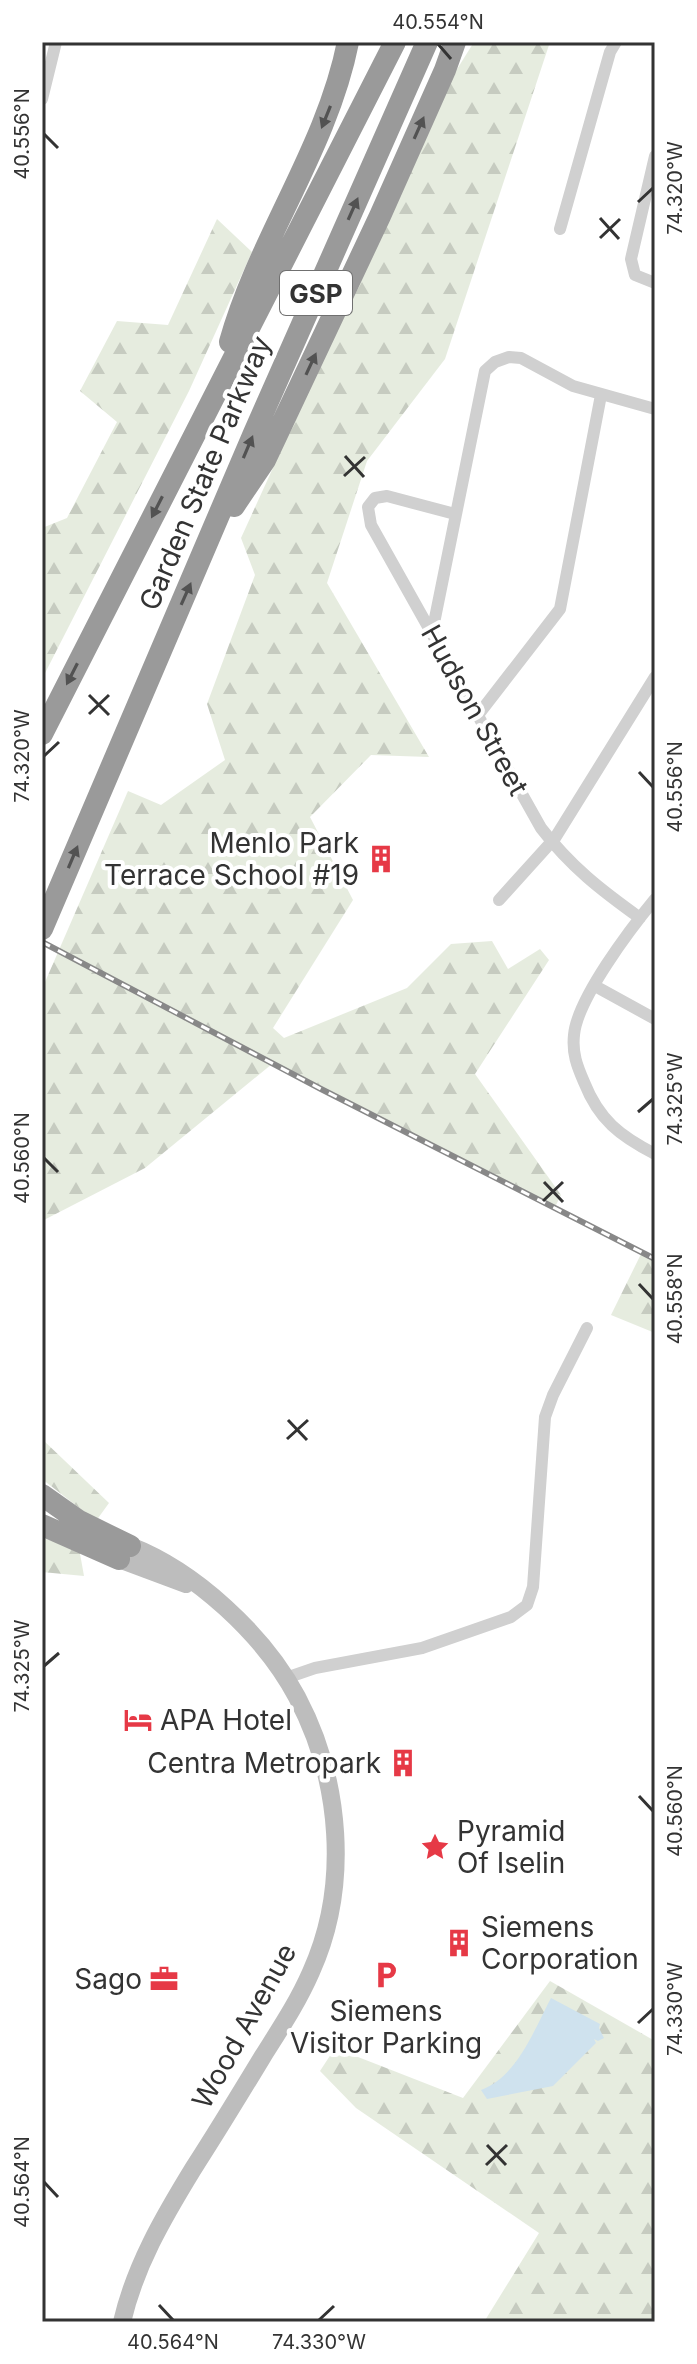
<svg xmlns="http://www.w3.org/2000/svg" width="697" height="2364" font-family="Inter,sans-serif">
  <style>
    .forest { fill: url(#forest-firs) }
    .water { fill: #cfe2ee }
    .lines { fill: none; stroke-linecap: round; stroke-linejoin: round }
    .street { stroke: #d0d0d0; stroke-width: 12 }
    .secondary { stroke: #bdbdbd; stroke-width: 18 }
    .highway { stroke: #9a9a9a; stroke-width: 22 }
    .rail-casing { stroke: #888; stroke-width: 6 }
    .rail { stroke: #fff; stroke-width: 3; stroke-dasharray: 9; stroke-linecap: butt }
    .oneway { fill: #525252 }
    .ticks { fill: none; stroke: #333; stroke-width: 3 }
    .labels { text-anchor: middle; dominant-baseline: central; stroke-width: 8; stroke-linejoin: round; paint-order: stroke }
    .shield { fill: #fff; stroke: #707070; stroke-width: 2 }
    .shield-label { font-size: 26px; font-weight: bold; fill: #333 }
    .street-label { font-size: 28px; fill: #333; stroke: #fff }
    .poi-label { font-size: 28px; fill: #333; stroke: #fff; text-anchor: end }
    .neatline { fill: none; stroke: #333; stroke-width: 3 }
    .ticks-label { font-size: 20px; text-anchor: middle; fill: #333 }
  </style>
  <defs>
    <pattern id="forest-firs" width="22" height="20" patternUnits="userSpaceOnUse" patternTransform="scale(2)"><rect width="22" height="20" fill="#e6ecdf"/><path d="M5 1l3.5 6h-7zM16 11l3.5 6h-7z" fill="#c6cbc0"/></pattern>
  </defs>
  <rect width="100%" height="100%" fill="#fff"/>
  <!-- forest -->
  <path class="forest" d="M474 42H550L445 359 367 461 327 583 429 757 371 755 310 817 353 900 273 1028 284 1038 407 988 451 944 492 941 508 969 540 949 549 960 475 1074 561 1195 554 1209 272 1064 145 1168 42 1221V989L128 791 161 805 225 760 207 704 255 575 241 538 449 82Z
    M217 219 252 252 189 391 42 679V528L67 518 117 422 80 391 117 321 168 325Z
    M641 1254 655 1262V1333L611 1315Z
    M42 1439 109 1503 96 1521 42 1479Z
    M42 1538 79 1548 84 1576 42 1572Z
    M550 1981 655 2041V2322H484L539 2233 356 2108 320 2071 335 2048 463 2098Z"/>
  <!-- water -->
  <path class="water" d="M551 1998 600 2024 599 2028 604 2038 598 2041 594 2039 596 2043 553 2086 487 2099 481 2090C517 2077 534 2030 551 1998Z"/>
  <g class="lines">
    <!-- street -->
    <path class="street" d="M42 99 56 42
      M655 156 631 259 635 275 655 283
      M560 229 610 52 616 42
      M455 514 387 496 375 498 368 507 371 525 541 828C571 867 601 890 640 918
      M432 633 485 371 495 362 509 357 521 358 573 386 655 409
      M478 715 560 609 601 395
      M655 899C631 928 577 999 574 1035 572 1053 577 1066 584 1082 599 1120 620 1136 655 1154
      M499 900 555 838 655 677
      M595 986 655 1019
      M286 1678 315 1668 422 1648 511 1617 527 1605 533 1587 545 1417 553 1395 587 1328"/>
    <!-- secondary -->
    <path class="secondary" d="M119 1559 186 1584
      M122 2322C135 2266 163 2218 193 2169 217 2132 240 2094 263 2056 280 2029 298 2002 311 1972 350 1886 341 1780 297 1697 264 1635 195 1571 130 1546"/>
    <!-- highway -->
    <path class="highway" d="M230 342C259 238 327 148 348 42
      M234 506 265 460 380 216 445 70 455 42
      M42 734 395 42
      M42 929 254 433 427 42
      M42 1495 79 1521 130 1546
      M42 1525 119 1559"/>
    <defs>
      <path id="rail" d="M42 942 321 1089 655 1259"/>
    </defs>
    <!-- rail casing -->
    <use href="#rail" class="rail-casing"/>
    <!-- rail -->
    <use href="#rail" class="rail"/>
  </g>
  <!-- one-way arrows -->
  <defs><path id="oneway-solid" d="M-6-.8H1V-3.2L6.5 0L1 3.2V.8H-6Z" transform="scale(2)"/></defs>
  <g class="oneway">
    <use href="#oneway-solid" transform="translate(326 117) rotate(112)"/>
    <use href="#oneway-solid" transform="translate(419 128) rotate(-66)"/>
    <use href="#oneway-solid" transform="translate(353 209) rotate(-66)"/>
    <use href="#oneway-solid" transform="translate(311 364) rotate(-65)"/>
    <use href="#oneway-solid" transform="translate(248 447) rotate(-67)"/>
    <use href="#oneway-solid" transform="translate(157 507) rotate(117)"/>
    <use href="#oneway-solid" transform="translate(186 594) rotate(-66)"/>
    <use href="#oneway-solid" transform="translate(72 674) rotate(117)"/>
    <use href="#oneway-solid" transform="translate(73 857) rotate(-67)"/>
  </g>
  <!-- ticks -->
  <path class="ticks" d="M438 44 451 59M44 134 58 148M638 202 653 188M600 218 619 239M600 238 620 219M345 456 364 477M344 476 365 457M89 695 109 715M89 714 109 695M44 756 59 742M639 772 653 787M638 1112 653 1099M44 1158 58 1172M544 1182 563 1202M543 1201 563 1182M639 1284 653 1299M288 1420 307 1440M287 1439 308 1420M44 1666 59 1653M639 1796 653 1811M638 2023 653 2009M487 2145 506 2165M486 2165 507 2145M44 2182 58 2197M159 2305 173 2320M319 2320 334 2306"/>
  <!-- icons -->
  <defs>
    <symbol id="building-bare" viewBox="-9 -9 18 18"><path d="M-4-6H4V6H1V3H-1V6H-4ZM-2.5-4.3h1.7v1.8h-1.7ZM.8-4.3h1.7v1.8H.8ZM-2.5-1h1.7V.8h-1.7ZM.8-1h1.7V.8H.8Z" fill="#e63946" stroke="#fff" stroke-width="2.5" paint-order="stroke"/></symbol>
    <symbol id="hotel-bare" viewBox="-9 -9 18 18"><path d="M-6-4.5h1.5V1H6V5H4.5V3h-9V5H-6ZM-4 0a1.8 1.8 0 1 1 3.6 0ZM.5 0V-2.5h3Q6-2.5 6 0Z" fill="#e63946" stroke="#fff" stroke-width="2.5" paint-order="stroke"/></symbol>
    <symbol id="sight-bare" viewBox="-9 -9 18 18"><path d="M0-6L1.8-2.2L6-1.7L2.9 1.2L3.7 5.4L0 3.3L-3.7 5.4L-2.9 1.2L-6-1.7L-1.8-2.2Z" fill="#e63946" stroke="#fff" stroke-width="2.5" paint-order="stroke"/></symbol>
    <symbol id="parking-bare" viewBox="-9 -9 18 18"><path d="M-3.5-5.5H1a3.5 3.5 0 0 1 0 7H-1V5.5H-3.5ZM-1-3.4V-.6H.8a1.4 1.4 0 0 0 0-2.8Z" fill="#e63946" stroke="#fff" stroke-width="2.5" paint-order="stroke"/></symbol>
    <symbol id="office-bare" viewBox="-9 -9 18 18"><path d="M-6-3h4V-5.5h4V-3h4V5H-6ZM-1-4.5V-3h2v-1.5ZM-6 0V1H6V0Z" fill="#e63946" stroke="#fff" stroke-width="2.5" paint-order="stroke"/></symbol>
  </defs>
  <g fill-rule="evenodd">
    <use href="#building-bare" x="361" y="839" width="40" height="40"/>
    <use href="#hotel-bare" x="118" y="1700" width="40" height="40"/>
    <use href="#building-bare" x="383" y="1743" width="40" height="40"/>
    <use href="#sight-bare" x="415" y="1827" width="40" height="40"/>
    <use href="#building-bare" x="439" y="1923" width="40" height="40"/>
    <use href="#parking-bare" x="366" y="1955" width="40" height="40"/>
    <use href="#office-bare" x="144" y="1959" width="40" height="40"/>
  </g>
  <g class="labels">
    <!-- shield labels -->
    <rect class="shield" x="280" y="271" width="72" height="44" rx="6"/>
    <g class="shield-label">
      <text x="316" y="293">GSP</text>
    </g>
    <!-- street labels -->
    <g class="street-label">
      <text transform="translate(205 473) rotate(-67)">Garden State Parkway</text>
      <text transform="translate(475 710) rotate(61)">Hudson Street</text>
      <text transform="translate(244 2026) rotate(-61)">Wood Avenue</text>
    </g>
    <!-- poi labels -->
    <g class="poi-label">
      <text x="359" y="843">Menlo Park<tspan x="359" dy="32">Terrace School #19</tspan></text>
      <text x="160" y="1720" text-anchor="start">APA Hotel</text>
      <text x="381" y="1763">Centra Metropark</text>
      <text x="457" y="1831" text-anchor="start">Pyramid<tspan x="457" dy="32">Of Iselin</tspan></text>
      <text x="481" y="1927" text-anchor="start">Siemens<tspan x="481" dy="32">Corporation</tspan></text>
      <text x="142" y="1979">Sago</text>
      <text x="386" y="2011" text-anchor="middle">Siemens<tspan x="386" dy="32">Visitor Parking</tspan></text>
    </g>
  </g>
  <!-- border -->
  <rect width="697" height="2364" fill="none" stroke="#ffffff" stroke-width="88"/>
  <rect x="44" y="44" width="609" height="2276" class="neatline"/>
  <g class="ticks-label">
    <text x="438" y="29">40.554°N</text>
    <text transform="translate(22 134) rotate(-90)" y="7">40.556°N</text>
    <text transform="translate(675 188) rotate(-90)" y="7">74.320°W</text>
    <text transform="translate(22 756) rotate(-90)" y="7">74.320°W</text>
    <text transform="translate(675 787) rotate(-90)" y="7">40.556°N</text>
    <text transform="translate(675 1099) rotate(-90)" y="7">74.325°W</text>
    <text transform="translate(22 1158) rotate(-90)" y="7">40.560°N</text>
    <text transform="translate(675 1299) rotate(-90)" y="7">40.558°N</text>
    <text transform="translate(22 1666) rotate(-90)" y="7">74.325°W</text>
    <text transform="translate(675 1811) rotate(-90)" y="7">40.560°N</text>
    <text transform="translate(675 2009) rotate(-90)" y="7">74.330°W</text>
    <text transform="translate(22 2182) rotate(-90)" y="7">40.564°N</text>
    <text x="173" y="2349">40.564°N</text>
    <text x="319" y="2349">74.330°W</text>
  </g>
</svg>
